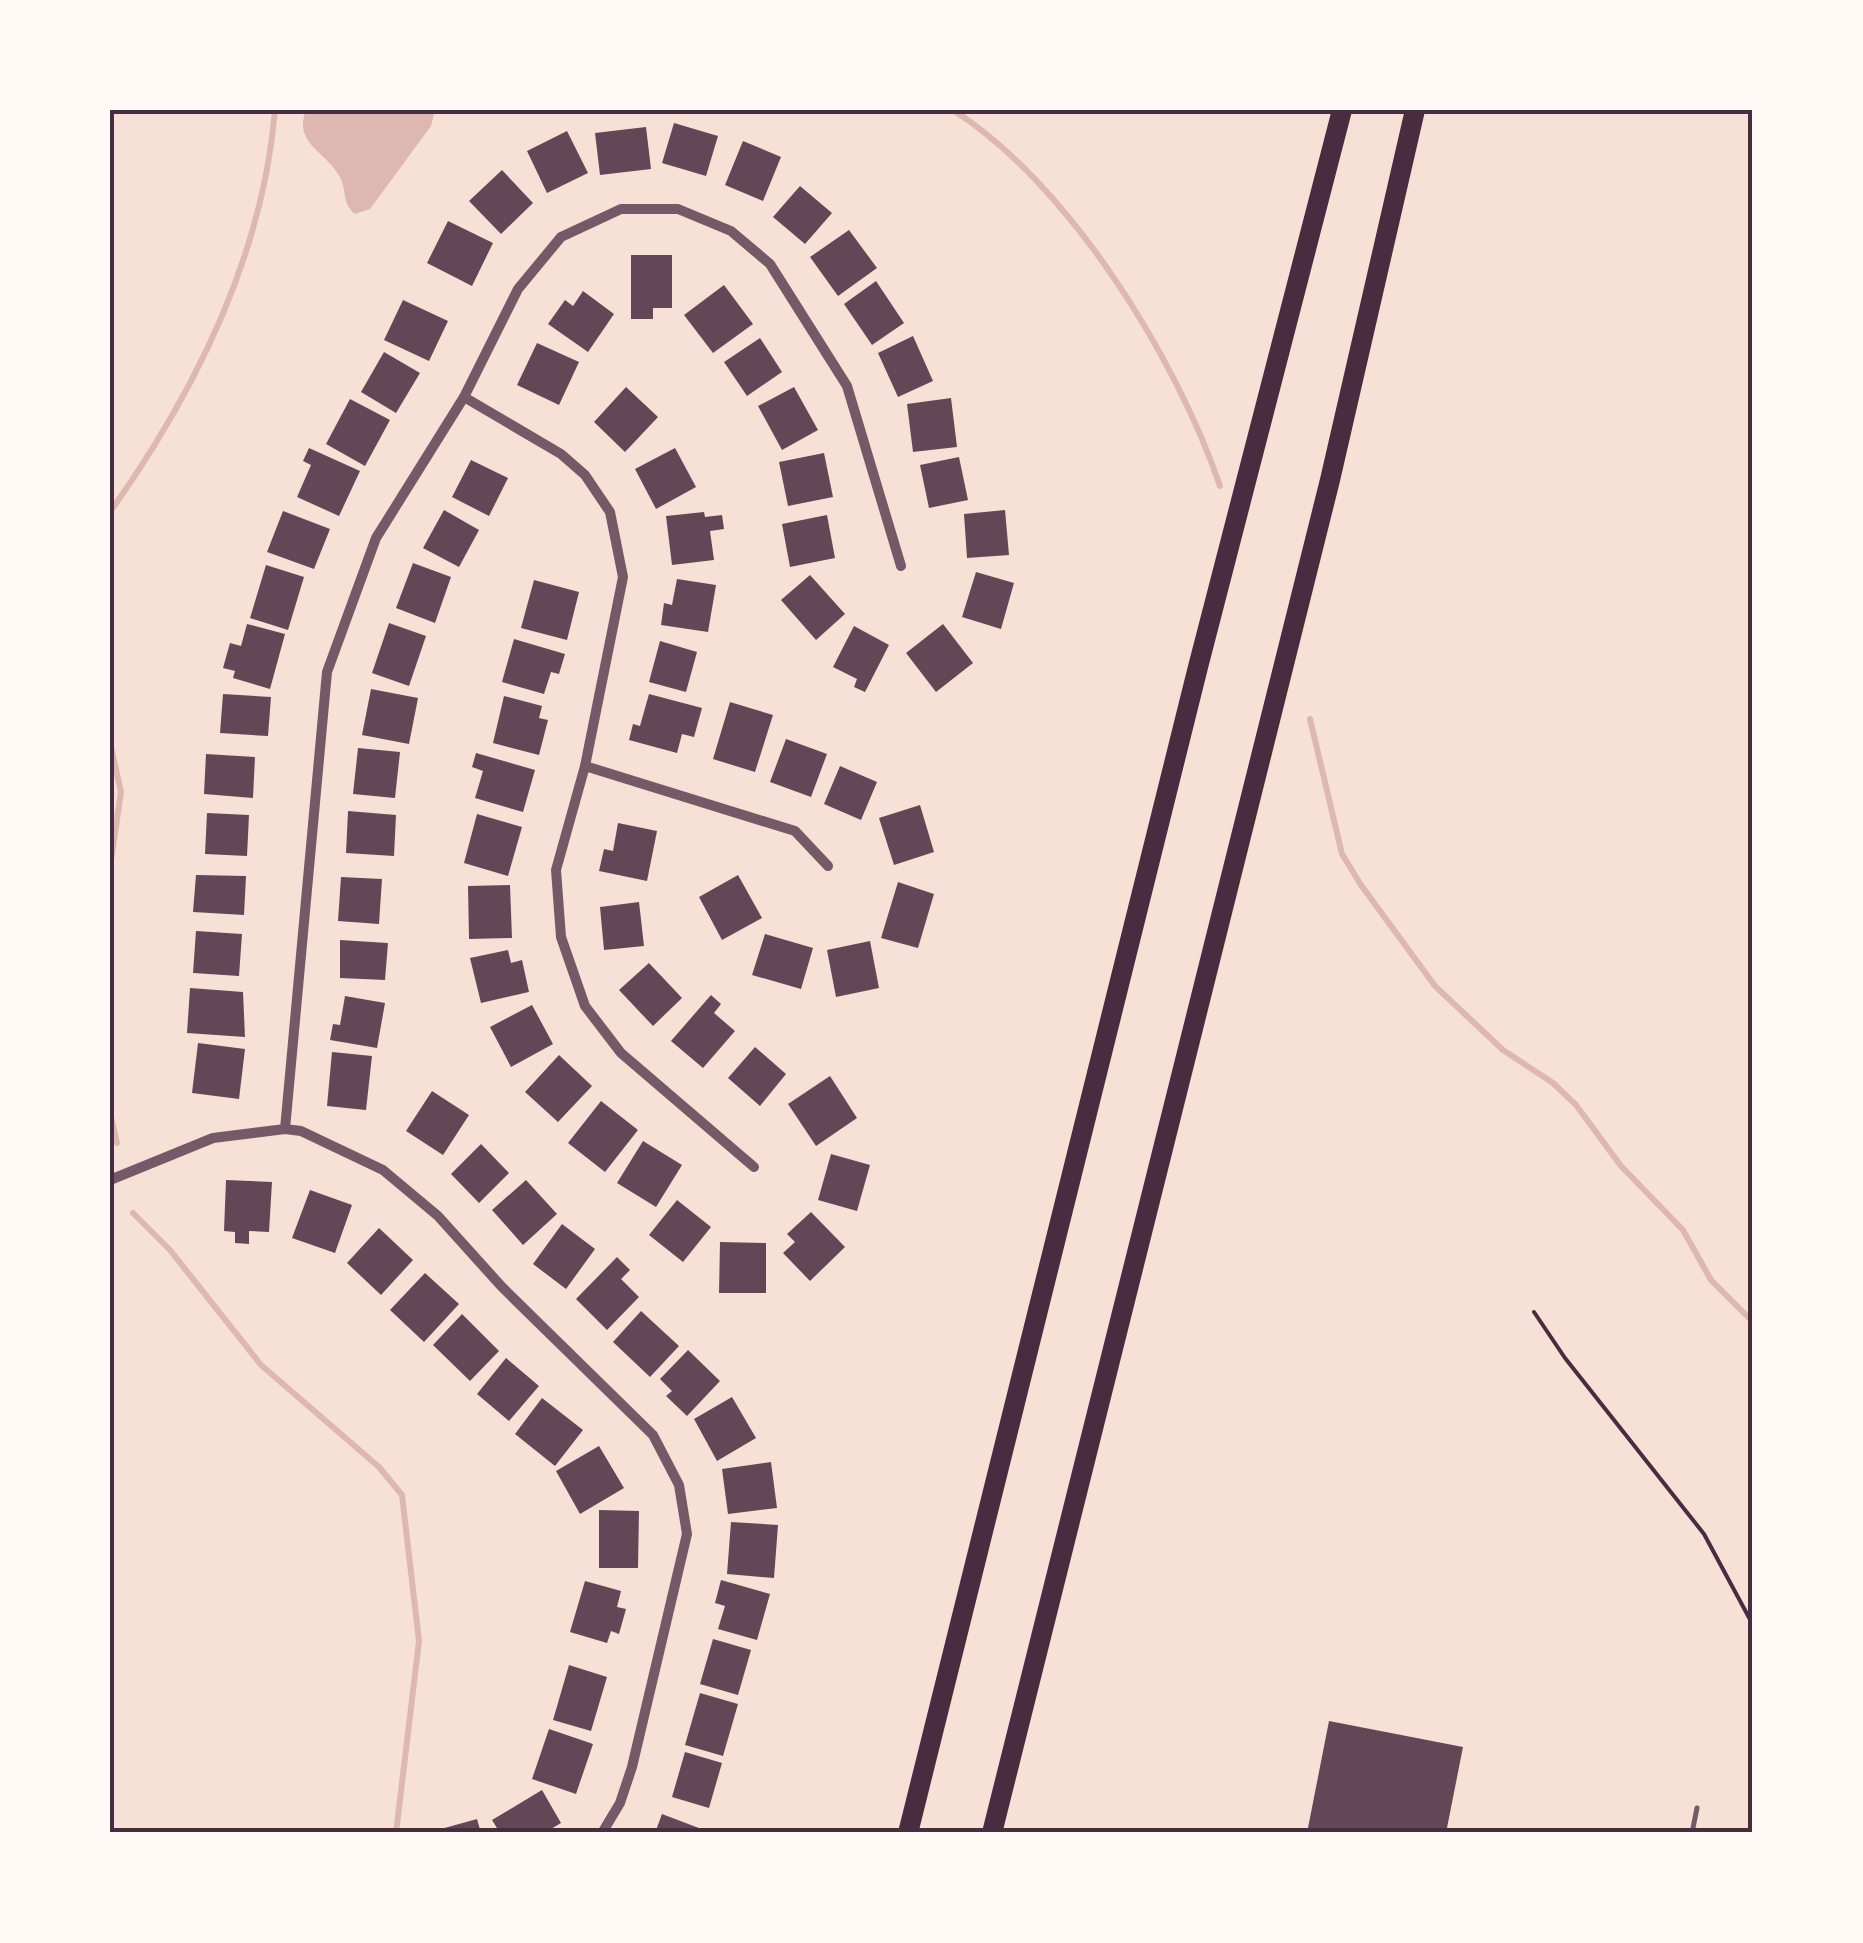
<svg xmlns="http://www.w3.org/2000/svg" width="1863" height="1943" font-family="'DejaVu Sans',sans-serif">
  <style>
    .water { fill: #dcb8b0 }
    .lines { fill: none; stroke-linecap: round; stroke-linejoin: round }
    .stream { stroke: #dcb8b0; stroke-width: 6 }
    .building { fill: #644757 }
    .path { stroke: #4a2c40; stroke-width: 4 }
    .service { stroke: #755966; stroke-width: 5 }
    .minor { stroke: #755966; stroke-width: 10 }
    .motorway { stroke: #4a2c40; stroke-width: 20 }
    .neatline { fill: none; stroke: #4a2c40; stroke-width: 4 }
  </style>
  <rect width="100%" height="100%" fill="#f7e1d7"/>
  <!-- water -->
  <path class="water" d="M306 110H435L431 126 370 209 355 214C342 204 347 191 340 177 326 151 293 144 306 110Z"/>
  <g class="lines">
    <!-- stream -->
    <path class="stream" d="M953 110C1069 184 1176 357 1220 486
      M110 512C194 394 263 255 275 110
      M1310 719 1342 854 1361 885 1435 986 1503 1050 1553 1083 1576 1105 1621 1166 1683 1230 1711 1280 1753 1322
      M110 742 121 792 110 867
      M110 1113 117 1143
      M133 1213 170 1250 261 1365 379 1467 402 1495 419 1641 396 1833"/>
  </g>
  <!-- building -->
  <path class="building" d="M674 123 718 136 706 176 662 163Z
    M646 127 651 169 600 175 595 133Z
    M567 131 588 173 547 193 527 151Z
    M743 141 781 157 763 201 725 185Z
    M502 170 533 203 501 234 469 201Z
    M800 186 832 213 805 244 773 217Z
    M448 221 493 243 472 286 427 263Z
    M849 230 877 268 838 296 810 257Z
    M631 255H672V308H653V319H631Z
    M876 281 904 323 872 345 844 304Z
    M724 285 753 324 713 353 684 315Z
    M583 291 614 314 588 352 548 324 565 300 573 306Z
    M403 300 448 321 429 361 384 340Z
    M913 336 933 381 898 397 878 353Z
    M760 338 782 372 747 396 724 362Z
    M537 343 579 362 559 405 517 385Z
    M384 352 420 373 396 413 361 392Z
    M626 387 658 417 625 452 594 422Z
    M794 387 818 430 782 450 758 406Z
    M951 398 957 447 913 452 907 404Z
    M350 399 390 420 365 466 326 444Z
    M309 448 360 471 339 516 297 497 311 465 303 461Z
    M675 448 696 487 656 509 635 469Z
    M824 453 833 497 788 506 779 462Z
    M959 457 968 500 929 508 920 465Z
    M471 460 508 478 489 516 452 497Z
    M444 510 479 530 459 567 423 548Z
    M1005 510 1009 555 967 558 964 514Z
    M283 511 330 529 314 569 267 552Z
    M704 512 705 517 722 515 724 529 710 531 714 560 672 565 666 516Z
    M827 515 835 558 790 567 782 524Z
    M413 563 451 577 435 623 396 608Z
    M266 565 304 577 288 630 250 618Z
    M976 572 1014 583 1001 629 962 617Z
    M810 575 845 614 816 640 781 600Z
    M677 579 716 585 708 632 661 625 664 603 672 605Z
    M534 580 579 592 567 640 521 628Z
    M389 623 426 636 409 686 372 673Z
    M247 624 285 634 270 689 233 678 235 671 223 668 230 643 241 646Z
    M943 624 973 663 936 692 906 653Z
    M854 626 889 645 865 692 854 687 857 679 833 667Z
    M514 639 565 654 559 674 551 672 544 694 502 682Z
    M660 641 697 652 686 692 649 682Z
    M371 689 418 698 409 744 362 735Z
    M223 694 271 697 268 736 220 733Z
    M649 694 702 708 694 737 682 734 677 753 629 740 633 724 640 726Z
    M504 696 542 706 539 718 548 720 539 755 493 743Z
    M730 702 773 715 755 772 713 759Z
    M786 739 827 754 811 797 770 782Z
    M358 748 400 752 395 798 353 794Z
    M476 753 535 770 523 812 475 798 483 771 472 767Z
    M206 754 255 757 253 798 204 794Z
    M840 766 877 782 861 820 824 804Z
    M920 805 934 852 894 865 879 818Z
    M348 811 396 815 394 856 346 853Z
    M207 813 249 815 247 856 205 854Z
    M477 814 522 827 508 876 464 863Z
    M618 823 657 831 647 881 599 871 604 849 613 851Z
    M196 875 246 876 244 915 193 912Z
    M738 875 762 918 722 940 699 897Z
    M341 877 382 879 379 924 338 921Z
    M898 882 934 894 918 948 881 938Z
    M510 885 512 938 469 939 468 886Z
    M639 902 644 946 604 950 600 907Z
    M196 931 242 934 239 976 193 973Z
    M765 934 813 948 801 989 752 975Z
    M340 940 388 943 385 980 340 978Z
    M870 941 879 988 836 997 827 950Z
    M508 950 511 963 522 960 529 992 481 1003 470 958Z
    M649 963 682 998 653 1026 619 990Z
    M190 988 243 992 245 1037 187 1033Z
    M711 995 721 1004 714 1013 735 1031 703 1068 671 1041Z
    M345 996 385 1003 377 1048 330 1040 333 1024 340 1025Z
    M532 1005 553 1044 511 1067 490 1027Z
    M198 1043 245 1049 239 1099 192 1093Z
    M755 1047 786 1074 760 1106 728 1078Z
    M332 1052 372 1056 366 1110 327 1106Z
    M559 1055 592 1086 558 1122 525 1092Z
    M830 1076 857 1118 816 1146 788 1104Z
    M432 1091 469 1115 443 1155 406 1131Z
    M601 1101 638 1130 605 1172 568 1143Z
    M643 1141 682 1165 656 1207 617 1183Z
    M481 1144 509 1173 479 1203 451 1174Z
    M831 1154 870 1165 857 1211 818 1200Z
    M226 1180 272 1182 269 1232 249 1231V1244L235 1243V1232L224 1231Z
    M526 1180 557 1214 523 1245 492 1210Z
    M310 1190 352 1205 335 1253 292 1238Z
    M677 1200 711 1227 683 1262 649 1235Z
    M811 1212 845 1247 810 1281 783 1253 795 1242 787 1234Z
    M562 1224 595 1249 566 1289 533 1264Z
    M379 1228 413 1260 381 1295 347 1263Z
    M720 1242 766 1243V1293H719Z
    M617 1257 630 1270 621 1279 639 1297 607 1330 576 1299Z
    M425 1273 459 1304 424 1342 390 1310Z
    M641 1311 679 1346 650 1377 613 1342Z
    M462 1314 499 1351 470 1381 433 1345Z
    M688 1350 720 1381 687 1416 666 1396 672 1391 660 1379Z
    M506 1358 539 1386 509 1421 477 1394Z
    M732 1397 756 1438 717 1461 694 1419Z
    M542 1398 583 1430 555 1466 515 1434Z
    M599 1446 624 1488 580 1514 556 1471Z
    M771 1462 777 1508 728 1514 722 1469Z
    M599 1510 639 1511 638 1568H599Z
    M731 1522 778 1525 774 1578 727 1574Z
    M721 1580 770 1594 757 1640 718 1629 725 1606 715 1603Z
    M585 1581 621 1591 617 1607 626 1609 619 1634 611 1631 607 1643 570 1632Z
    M713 1639 751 1650 738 1695 700 1684Z
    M569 1665 607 1677 591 1731 553 1720Z
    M700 1693 738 1704 723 1756 685 1745Z
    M1329 1721 1463 1747 1446 1833H1307Z
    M549 1729 593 1744 576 1794 532 1779Z
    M685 1752 722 1763 709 1808 672 1797Z
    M542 1790 561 1823 544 1833H500L492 1820Z
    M662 1814 712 1833H655Z
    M477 1819 481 1833H430V1832Z"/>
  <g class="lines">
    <!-- path -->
    <path class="path" d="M1534 1312 1565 1358 1704 1534 1753 1625"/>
    <!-- service -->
    <path class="service" d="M1692 1833 1697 1808"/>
    <!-- minor -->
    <path class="minor" d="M464 397 561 454 585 475 610 512 623 577 585 766 795 831 828 866
      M585 766 556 870 561 937 585 1006 621 1053 754 1167
      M285 1129 301 1131 383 1170 438 1216 502 1287 653 1435 679 1485 687 1534 632 1767 620 1803 602 1833
      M110 1180 213 1138 285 1129 327 672 376 538 464 397 518 289 561 237 621 209H678L731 231 770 264 847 386 901 566"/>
    <!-- motorway -->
    <path class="motorway" d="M908 1833 1198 667 1342 110
      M992 1833 1330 480 1415 110"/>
  </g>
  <!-- border -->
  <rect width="1863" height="1943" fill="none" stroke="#fffaf5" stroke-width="225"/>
  <rect x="112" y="112" width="1638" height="1718" class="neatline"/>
</svg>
